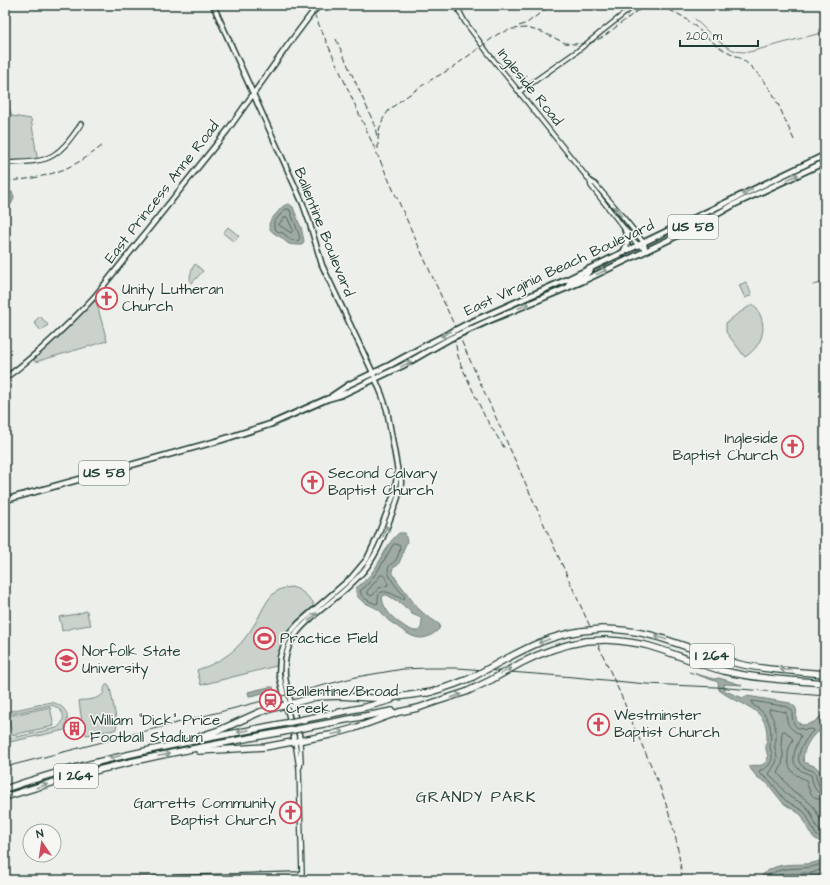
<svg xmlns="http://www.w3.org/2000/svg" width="830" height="885" font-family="'Architects Daughter',sans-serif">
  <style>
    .green { fill: #cbd2cc; stroke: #758880 }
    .water { fill: #9faaa4; stroke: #6c7e77; fill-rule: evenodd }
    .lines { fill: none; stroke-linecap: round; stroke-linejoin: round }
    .shore { stroke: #526961; stroke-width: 1 }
    .stream { stroke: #6c7e77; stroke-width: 1 }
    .tertiary-casing { stroke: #1f3d34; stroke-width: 6 }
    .secondary-casing { stroke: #1f3d34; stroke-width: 7 }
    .primary-casing { stroke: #1f3d34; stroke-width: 8 }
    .motorway-casing { stroke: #1f3d34; stroke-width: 8 }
    .tertiary { stroke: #f6f6f2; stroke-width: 3.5 }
    .secondary { stroke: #f6f6f2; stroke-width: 4 }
    .primary { stroke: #f6f6f2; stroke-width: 4.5 }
    .motorway { stroke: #f6f6f2; stroke-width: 5.5 }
    .tram { stroke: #1f3d34; stroke-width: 1 }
    .rail { stroke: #1f3d34; stroke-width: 1; stroke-dasharray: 6 3; stroke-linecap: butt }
    .primary-bridge-casing { stroke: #1f3d34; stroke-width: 8; stroke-linecap: butt }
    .motorway-bridge-casing { stroke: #1f3d34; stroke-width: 8; stroke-linecap: butt }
    .primary-bridge { stroke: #f6f6f2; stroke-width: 4.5 }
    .motorway-bridge { stroke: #f6f6f2; stroke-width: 5.5 }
    .oneway { stroke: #8a9a93 }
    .labels { text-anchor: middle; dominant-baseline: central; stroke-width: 3; stroke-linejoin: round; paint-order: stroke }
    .shield { fill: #f6f6f2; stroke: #60746d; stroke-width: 1 }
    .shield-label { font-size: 14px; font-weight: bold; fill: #1f3d34 }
    .street-label { font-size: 15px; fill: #1f3d34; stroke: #f6f6f2 }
    .poi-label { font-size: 15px; fill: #1f3d34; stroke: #f6f6f2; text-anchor: start }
    .neighbourhood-label { font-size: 16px; letter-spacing: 1px; fill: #1f3d34; stroke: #f6f6f2 }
  </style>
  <rect width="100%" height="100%" fill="#edefea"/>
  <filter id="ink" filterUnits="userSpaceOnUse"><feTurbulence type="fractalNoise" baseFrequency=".025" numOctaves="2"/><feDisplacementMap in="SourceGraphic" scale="8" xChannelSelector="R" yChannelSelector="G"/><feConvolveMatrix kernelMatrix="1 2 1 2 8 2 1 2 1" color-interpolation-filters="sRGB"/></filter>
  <g filter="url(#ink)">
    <!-- green -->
    <path class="green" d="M5 71 10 81 5 98 12 116 31 119 38 163 5 165Z
      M228 227 239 236 234 242 223 233Z
      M195 264 203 271 192 283 190 282C190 276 191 269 195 264Z
      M746 282 752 295 745 298 739 285Z
      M94 301H96L107 341 35 362 34 359 66 330Z
      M753 304C769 322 765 344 745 357L726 332V323L736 315Z
      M40 316 48 325 41 331 34 322Z
      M291 587C301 589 306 595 313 602V607C299 616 286 631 280 647 278 653 277 660 276 666L201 685 197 670C216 664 233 654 245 638 248 634 251 630 254 625 261 615 267 595 279 590 282 588 287 588 291 587Z
      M86 611H87L88 617 91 625C82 626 71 628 62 631L61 624 59 617 77 614Z
      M106 685H108L110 688 117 723 116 729 114 730 87 735 85 734 83 730 79 701 80 700C84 701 100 699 103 694 105 690 103 689 106 685Z
      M51 702C60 704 69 710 67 721 66 725 64 726 65 730L5 743V734L7 737 12 738 57 728C68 719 64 709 51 705L9 714 5 717 6 712Z
      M50 707 54 726 12 735 8 716Z"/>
    <!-- water -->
    <path class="water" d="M8 192H12C17 198 11 206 5 209V193Z
      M289 204 293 207 299 223 301 227 304 241 302 245C298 245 292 245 289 244 285 242 283 238 279 236 265 229 267 223 277 213 281 208 283 205 289 204Z
      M399 533H405L407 542 404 548 402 556 398 565 393 568 392 571C396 581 402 586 408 595 413 601 416 607 422 612 427 617 434 620 440 625L439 629C423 644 413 638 398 627 394 624 388 621 385 617 383 615 382 612 379 610 371 604 354 602 356 588 366 581 373 572 379 562 385 552 389 541 399 533ZM384 595H387L402 604 412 614 421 618 422 621 421 628C419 630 419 631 416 631 412 631 410 629 407 628 396 621 384 612 382 598Z
      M689 672 714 679 719 678 742 685 724 684 725 691 743 698 747 696 790 703C791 704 794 706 795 707 800 714 791 719 802 725 812 725 817 720 825 713V727C822 730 818 732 814 735 808 741 801 754 804 762 808 764 817 766 819 770 822 776 820 782 825 786V843C811 841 807 827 802 816L800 814 783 803 767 783 757 777 749 767C754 763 760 768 765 763 771 757 765 752 766 746 766 743 767 740 767 737 768 706 737 705 719 690L718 682Z
      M269 687H273L274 690 255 695 249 696 248 692Z
      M825 858V880H758C778 854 803 872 825 858Z"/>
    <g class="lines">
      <!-- shore -->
      <path class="shore" d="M286 209H288L290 210C293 219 297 228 300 238L298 241 291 240 283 233 277 231 274 228V222Z
        M287 217 293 230 291 233 279 225V224L284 218Z
        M394 544H396L400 546C400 551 398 557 395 561 394 563 391 564 390 565 383 574 399 589 404 596L405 598 402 599C394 595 376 583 378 603L376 604C369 601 361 598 360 591L366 586 377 572Z
        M381 575H383C385 576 388 582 388 585L379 588 372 596 368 594 367 592Z
        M825 789C816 788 817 778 815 772 811 770 804 768 801 765 793 756 807 737 813 731L812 729C809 729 805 730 802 729 792 728 792 718 792 710L788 707 752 701V704C757 708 763 711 766 717 772 726 771 735 770 745 770 749 771 751 772 754 773 763 767 769 760 770L759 773 770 781 785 800 803 811 806 814 816 835 821 838 825 839
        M825 794C813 793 814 785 811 775 807 773 802 772 799 769 788 761 797 745 801 736 790 727 787 728 786 712L769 709V711C774 719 777 729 776 739 776 742 774 745 775 748 776 754 778 757 776 763 774 767 771 770 769 774 777 780 782 791 790 797 797 801 806 804 810 812 815 820 815 831 825 834
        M825 800C811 800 809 791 806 780 802 778 797 776 794 773 787 767 787 756 789 748 791 744 792 742 793 739L785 731H783L782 732 781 746 783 752V758L782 765 778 773 793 791 804 798 813 806 825 828
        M763 880C781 861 805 874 825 862
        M770 880 783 874 812 873 825 868
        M784 880 813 878 825 875"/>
      <!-- stream -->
      <path class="stream" d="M695 19C706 30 722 47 736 51 740 52 745 52 749 52L825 32
        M813 285 825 282"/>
      <defs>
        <path id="tertiary" d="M456 5 465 22 488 53 590 181 595 184 615 207 644 243 646 251
          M519 92 576 52 635 5
          M5 163C18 162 33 163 45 159 61 154 72 137 81 124
          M590 181 591 186 634 241 645 250
          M300 767 301 762 300 741
          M101 880 302 874 299 768 295 742"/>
        <path id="secondary" d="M213 5 303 204 309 221 322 265 373 373 382 395 387 410 398 472C405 480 398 497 395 506 385 531 378 557 359 576 347 589 332 601 318 612 306 623 293 633 288 649 277 680 297 710 300 741
          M5 378C17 370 28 360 39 351 59 333 78 315 96 295L227 131 288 45 312 13 320 5
          M295 742 279 674 280 657 284 645 289 634 298 624 351 578 367 559 376 540 393 497 398 472"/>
        <path id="primary" d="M623 253C628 243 629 240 625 230
          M567 288 570 282 585 276 591 269
          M485 316 568 279 825 155
          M488 321 583 281 685 232 735 204 825 162
          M332 396 350 384 390 365 432 342
          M5 500 221 440 271 424 327 399 341 395 402 366 435 347"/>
        <path id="motorway" d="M602 629C618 629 634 631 650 635 677 642 704 654 731 662 761 670 794 671 825 674
          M606 640C621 641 635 642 649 646 674 653 699 665 724 671 757 679 791 680 825 683
          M502 661C530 646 550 636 581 631
          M521 663C542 652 563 645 586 641
          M428 693 453 685 471 678
          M432 703 466 692 491 680
          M305 719 366 707 391 700
          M308 727 392 711
          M201 736 222 729 260 712 316 697 340 696 371 698H390L432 692
          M199 751 265 747 330 735 355 728 399 712 418 708 435 702
          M5 789C95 758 188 742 281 724
          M5 797C46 784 88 772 131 762 181 750 232 741 283 732"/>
      </defs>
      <!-- tertiary casing -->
      <use href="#tertiary" class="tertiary-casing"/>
      <!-- secondary casing -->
      <use href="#secondary" class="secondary-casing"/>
      <!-- primary casing -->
      <use href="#primary" class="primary-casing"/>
      <!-- motorway casing -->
      <use href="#motorway" class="motorway-casing"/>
      <!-- tertiary -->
      <use href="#tertiary" class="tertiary"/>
      <!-- secondary -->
      <use href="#secondary" class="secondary"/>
      <!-- primary -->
      <use href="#primary" class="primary"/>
      <!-- motorway -->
      <use href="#motorway" class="motorway"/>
      <!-- tram -->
      <path class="tram" d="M5 767 356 677 403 669 428 668H458L574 677 646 684 716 687 825 696"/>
      <!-- rail -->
      <path class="rail" d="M310 5 624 702C638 740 658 775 669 814 676 835 680 858 682 880
        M519 26 527 23 551 5
        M336 39 369 112 375 127 377 137
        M378 149V140L379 130 383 119 389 110 400 101 429 81 452 68 498 34 512 29 526 28 542 32 565 43 574 44 588 43 593 42 603 37 637 11C679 0 691 26 719 47 727 52 736 55 743 60 754 68 764 81 772 92 775 97 777 103 780 108 785 120 790 131 795 142
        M5 181C44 179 74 170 104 144
        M450 328 455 341 458 356 461 365 485 417 505 449"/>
      <defs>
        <path id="primary-bridge" d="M432 342 469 323 485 316
          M435 347 451 338 488 321"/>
        <path id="motorway-bridge" d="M581 631 602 629
          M586 641 606 640
          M471 678 502 661
          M491 680 521 663
          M281 724 305 719
          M283 732 308 727"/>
      </defs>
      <!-- primary-bridge casing -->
      <use href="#primary-bridge" class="primary-bridge-casing"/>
      <!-- motorway-bridge casing -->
      <use href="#motorway-bridge" class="motorway-bridge-casing"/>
      <!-- primary-bridge -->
      <use href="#primary-bridge" class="primary-bridge"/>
      <!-- motorway-bridge -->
      <use href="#motorway-bridge" class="motorway-bridge"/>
    </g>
    <!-- one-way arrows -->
    <defs><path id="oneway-shaft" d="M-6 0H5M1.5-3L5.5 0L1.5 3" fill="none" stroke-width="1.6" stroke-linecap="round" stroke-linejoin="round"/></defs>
    <g class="oneway">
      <use href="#oneway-shaft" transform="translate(793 177) rotate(-26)"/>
      <use href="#oneway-shaft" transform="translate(747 192) rotate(153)"/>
      <use href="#oneway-shaft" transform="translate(618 211) rotate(-128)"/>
      <use href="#oneway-shaft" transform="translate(602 272) rotate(-25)"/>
      <use href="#oneway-shaft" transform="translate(524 306) rotate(-23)"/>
      <use href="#oneway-shaft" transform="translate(446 334) rotate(153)"/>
      <use href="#oneway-shaft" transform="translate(406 364) rotate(-29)"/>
      <use href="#oneway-shaft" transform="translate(385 531) rotate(-69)"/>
      <use href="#oneway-shaft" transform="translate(313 617) rotate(-41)"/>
      <use href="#oneway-shaft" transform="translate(661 638) rotate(-163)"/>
      <use href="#oneway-shaft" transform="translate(544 641) rotate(160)"/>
      <use href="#oneway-shaft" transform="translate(786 670) rotate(-175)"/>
      <use href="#oneway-shaft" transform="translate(506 671) rotate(-29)"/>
      <use href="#oneway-shaft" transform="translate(456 696) rotate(-19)"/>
      <use href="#oneway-shaft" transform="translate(243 731) rotate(169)"/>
      <use href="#oneway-shaft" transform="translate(338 733) rotate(-14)"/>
      <use href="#oneway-shaft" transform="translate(164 755) rotate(-12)"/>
      <use href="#oneway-shaft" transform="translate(115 757) rotate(166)"/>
      <use href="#oneway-shaft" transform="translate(42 786) rotate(-17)"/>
    </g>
  </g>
  <!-- icons -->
  <defs>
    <symbol id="church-ring" viewBox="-11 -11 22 22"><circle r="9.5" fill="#f6f6f2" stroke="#d1495b" stroke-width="1.5"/><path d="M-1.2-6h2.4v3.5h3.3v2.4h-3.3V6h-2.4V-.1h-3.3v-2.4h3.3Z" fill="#d1495b"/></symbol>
    <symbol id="stadium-ring" viewBox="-11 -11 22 22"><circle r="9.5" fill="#f6f6f2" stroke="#d1495b" stroke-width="1.5"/><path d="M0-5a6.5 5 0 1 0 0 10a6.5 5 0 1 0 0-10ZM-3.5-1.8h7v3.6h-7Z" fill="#d1495b"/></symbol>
    <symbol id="university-ring" viewBox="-11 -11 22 22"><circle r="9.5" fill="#f6f6f2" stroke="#d1495b" stroke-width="1.5"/><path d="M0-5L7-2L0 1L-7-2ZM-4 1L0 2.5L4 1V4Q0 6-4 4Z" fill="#d1495b"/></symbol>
    <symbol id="station-ring" viewBox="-11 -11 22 22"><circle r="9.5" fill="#f6f6f2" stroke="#d1495b" stroke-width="1.5"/><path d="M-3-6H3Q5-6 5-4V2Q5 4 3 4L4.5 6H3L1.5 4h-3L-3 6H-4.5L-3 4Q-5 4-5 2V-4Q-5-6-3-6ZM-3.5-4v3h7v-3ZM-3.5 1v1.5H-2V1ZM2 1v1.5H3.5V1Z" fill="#d1495b"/></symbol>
    <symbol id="building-ring" viewBox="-11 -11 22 22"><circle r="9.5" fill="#f6f6f2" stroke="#d1495b" stroke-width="1.5"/><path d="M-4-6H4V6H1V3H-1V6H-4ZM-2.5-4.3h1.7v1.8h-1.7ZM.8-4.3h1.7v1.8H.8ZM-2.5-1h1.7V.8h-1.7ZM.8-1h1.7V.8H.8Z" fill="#d1495b"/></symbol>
  </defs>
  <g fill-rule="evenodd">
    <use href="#church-ring" x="94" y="286" width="25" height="25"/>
    <use href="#church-ring" x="780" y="434" width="25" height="25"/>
    <use href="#church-ring" x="300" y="470" width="25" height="25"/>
    <use href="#stadium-ring" x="252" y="626" width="25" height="25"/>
    <use href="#university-ring" x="54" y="648" width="25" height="25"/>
    <use href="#station-ring" x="258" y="688" width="25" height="25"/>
    <use href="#church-ring" x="586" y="712" width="25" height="25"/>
    <use href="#building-ring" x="62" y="716" width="25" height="25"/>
    <use href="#church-ring" x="278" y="800" width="25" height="25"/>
  </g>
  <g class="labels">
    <!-- shield labels -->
    <g class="shield">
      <rect x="668" y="215" width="50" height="24" rx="3"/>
      <rect x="79" y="461" width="50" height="24" rx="3"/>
      <rect x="690" y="644" width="44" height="24" rx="3"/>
      <rect x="54" y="764" width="44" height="24" rx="3"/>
    </g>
    <g class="shield-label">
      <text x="693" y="227">US 58</text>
      <text x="104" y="473">US 58</text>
      <text x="712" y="656">I 264</text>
      <text x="76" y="776">I 264</text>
    </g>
    <!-- street labels -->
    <g class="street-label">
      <text transform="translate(530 87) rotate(51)">Ingleside Road</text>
      <text transform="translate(162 192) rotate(-52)">East Princess Anne Road</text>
      <text transform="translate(324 232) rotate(68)">Ballentine Boulevard</text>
      <text transform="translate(559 268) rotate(-25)">East Virginia Beach Boulevard</text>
    </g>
    <!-- poi labels -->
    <g class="poi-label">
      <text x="122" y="289">Unity Lutheran<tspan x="122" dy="17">Church</tspan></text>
      <text x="778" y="438" text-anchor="end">Ingleside<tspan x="778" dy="17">Baptist Church</tspan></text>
      <text x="328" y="473">Second Calvary<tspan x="328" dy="17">Baptist Church</tspan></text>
      <text x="280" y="638">Practice Field</text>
      <text x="82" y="651">Norfolk State<tspan x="82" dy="17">University</tspan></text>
      <text x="286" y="691">Ballentine/Broad<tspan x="286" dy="17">Creek</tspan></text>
      <text x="614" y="715">Westminster<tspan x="614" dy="17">Baptist Church</tspan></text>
      <text x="90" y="720">William “Dick” Price<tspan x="90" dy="17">Football Stadium</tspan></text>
      <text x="276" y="803" text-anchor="end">Garretts Community<tspan x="276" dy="17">Baptist Church</tspan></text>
    </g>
    <!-- neighbourhood labels -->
    <g class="neighbourhood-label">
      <text x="476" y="797">GRANDY PARK</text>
    </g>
  </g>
  <!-- margin -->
  <rect width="830" height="885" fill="none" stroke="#f6f6f2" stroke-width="20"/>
  <rect x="10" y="10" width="810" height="865" fill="none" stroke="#1f3d34" stroke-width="1.5" filter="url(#ink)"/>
  <!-- north arrow -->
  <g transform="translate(42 843) rotate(347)"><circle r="19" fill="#f6f6f2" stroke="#a0aca6"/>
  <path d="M0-3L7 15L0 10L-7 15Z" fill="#d1495b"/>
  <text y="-6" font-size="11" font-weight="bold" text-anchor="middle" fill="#1f3d34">N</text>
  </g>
  <!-- scale -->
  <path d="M680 40v6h78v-6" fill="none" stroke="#1f3d34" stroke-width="2"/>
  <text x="686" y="40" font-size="12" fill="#1f3d34" stroke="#f6f6f2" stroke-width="3" paint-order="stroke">200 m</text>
</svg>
